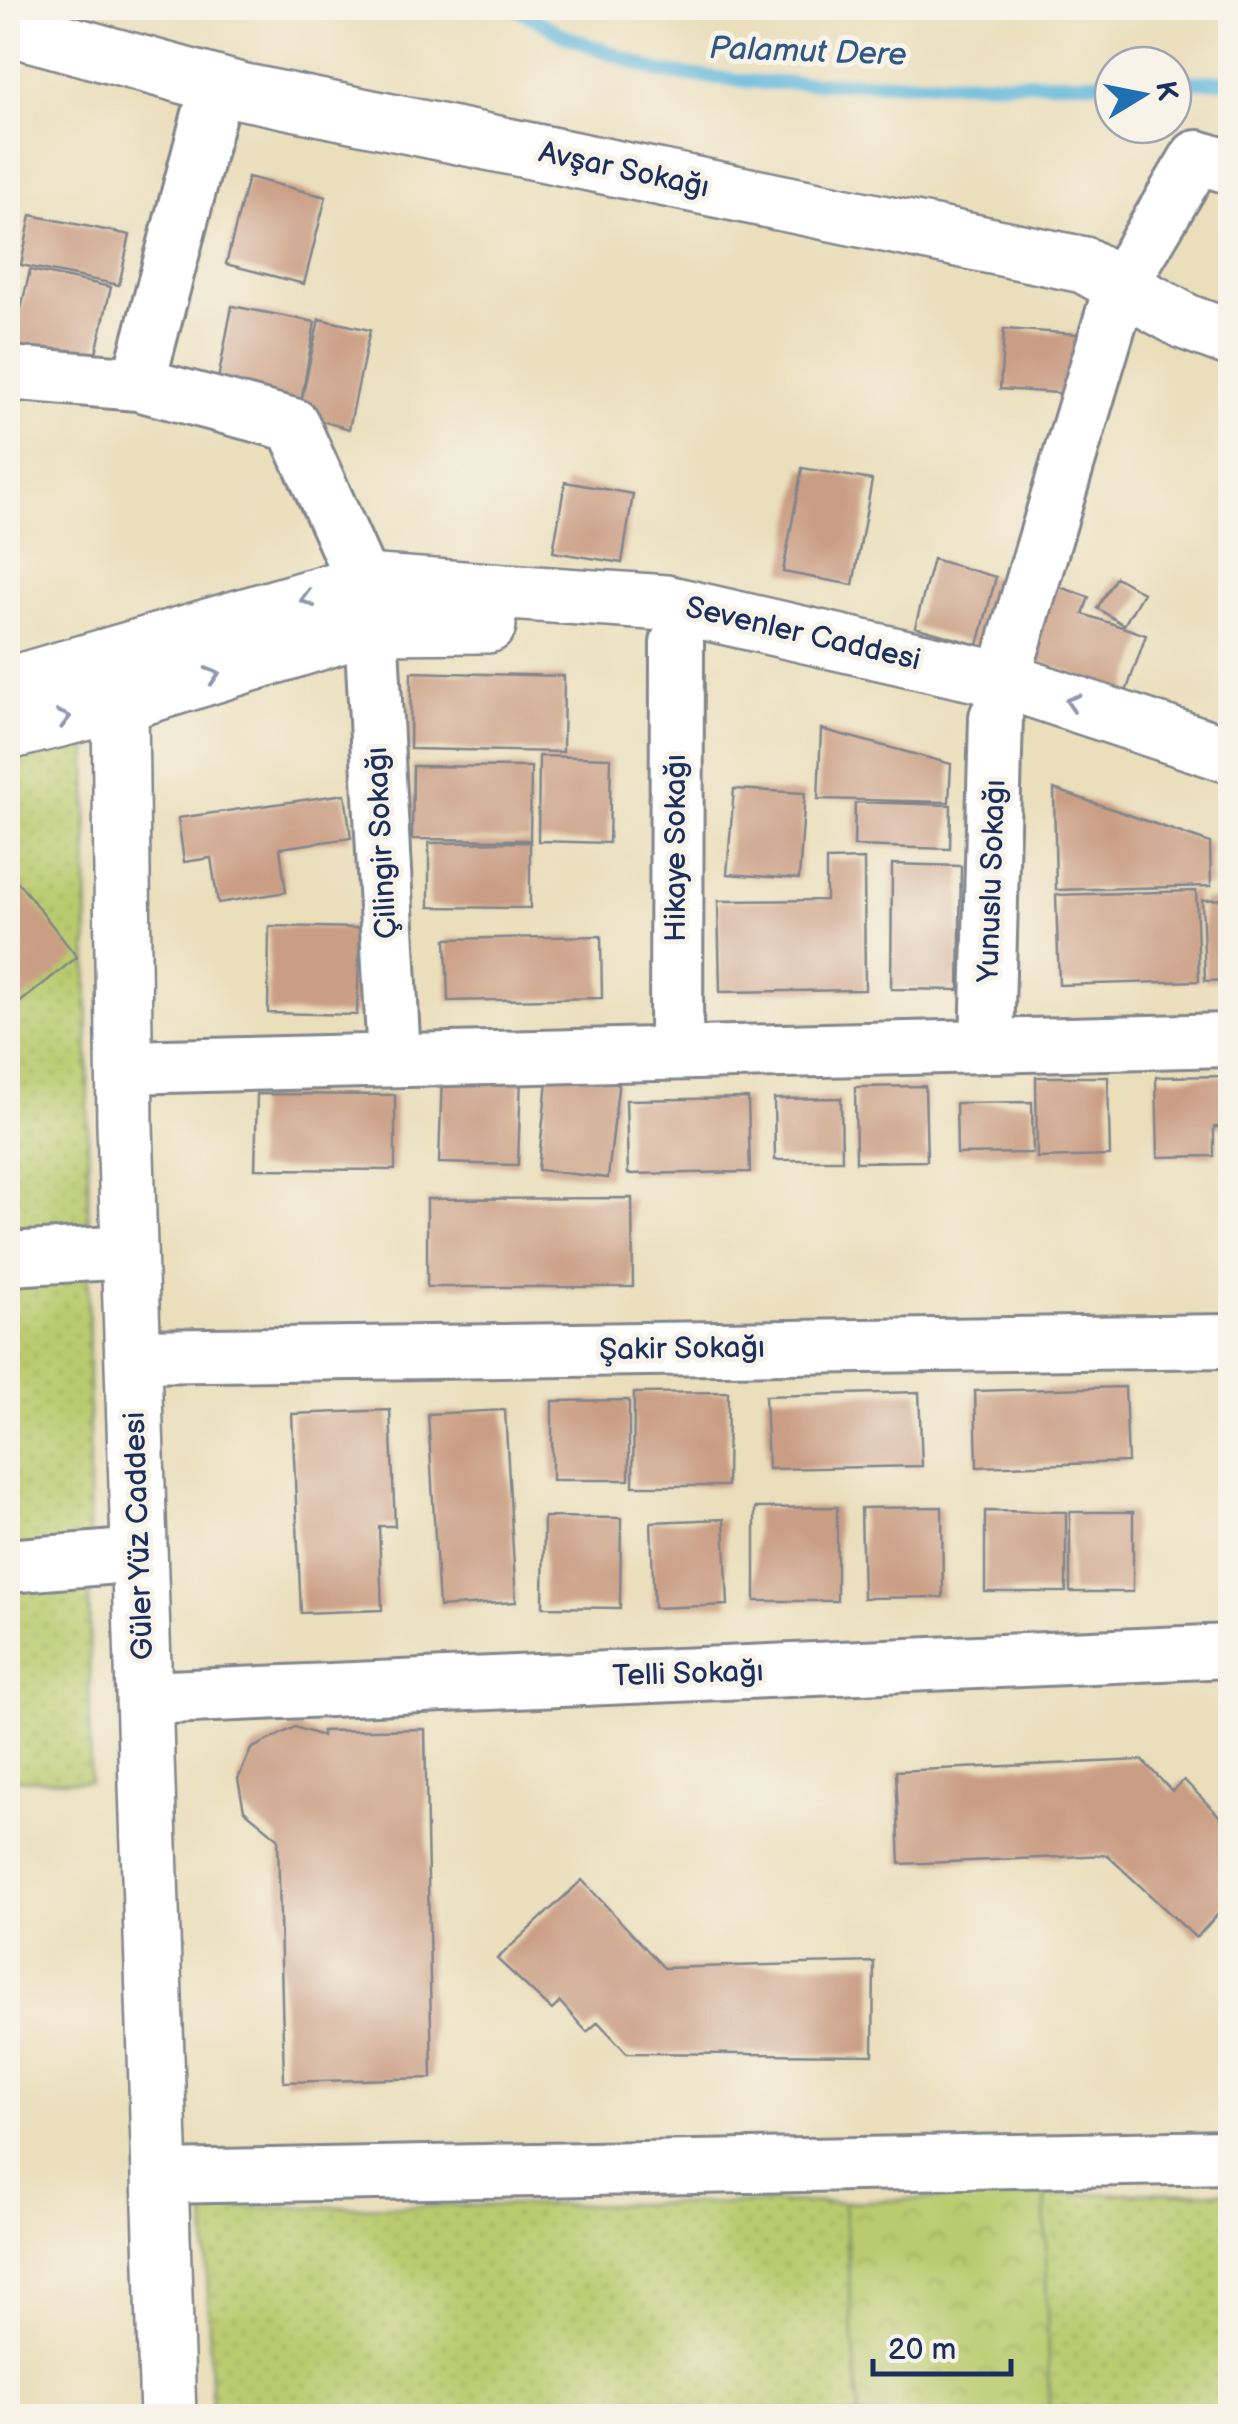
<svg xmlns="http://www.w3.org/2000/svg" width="1238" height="2424" font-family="'Balsamiq Sans',sans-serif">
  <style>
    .grass { fill: url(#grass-dots); stroke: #6a7d66; stroke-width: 2.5 }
    .park { fill: url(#park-crowns); stroke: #6a7d66; stroke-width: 2.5 }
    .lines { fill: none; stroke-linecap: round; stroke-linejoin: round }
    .stream { stroke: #5eb7db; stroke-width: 14 }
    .building { fill: #ca9e84 }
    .street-casing { stroke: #82868c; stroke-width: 58 }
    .secondary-casing { stroke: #82868c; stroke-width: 60 }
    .street { stroke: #fff; stroke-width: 52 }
    .secondary { stroke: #fff; stroke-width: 55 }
    .oneway { stroke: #8d97ae }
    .labels { text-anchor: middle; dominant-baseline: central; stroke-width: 10; stroke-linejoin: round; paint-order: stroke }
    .street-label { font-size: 30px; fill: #1b2f5e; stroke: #f7f3e8 }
    .water-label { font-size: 32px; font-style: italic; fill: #2f5884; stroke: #f7f3e8 }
  </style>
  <defs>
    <pattern id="grass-dots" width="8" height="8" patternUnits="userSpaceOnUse" patternTransform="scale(2.5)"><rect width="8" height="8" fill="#b9cb6e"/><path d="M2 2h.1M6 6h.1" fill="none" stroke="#9eaf62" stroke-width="1.8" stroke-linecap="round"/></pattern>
    <pattern id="park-crowns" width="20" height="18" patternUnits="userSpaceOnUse" patternTransform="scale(2.5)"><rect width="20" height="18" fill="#b9cb6e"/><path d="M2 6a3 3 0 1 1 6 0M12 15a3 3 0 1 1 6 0" fill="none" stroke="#9eaf62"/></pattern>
  </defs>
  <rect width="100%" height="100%" fill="#f7f3e8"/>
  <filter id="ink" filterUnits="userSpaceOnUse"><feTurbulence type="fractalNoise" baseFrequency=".01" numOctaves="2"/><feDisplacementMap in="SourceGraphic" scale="20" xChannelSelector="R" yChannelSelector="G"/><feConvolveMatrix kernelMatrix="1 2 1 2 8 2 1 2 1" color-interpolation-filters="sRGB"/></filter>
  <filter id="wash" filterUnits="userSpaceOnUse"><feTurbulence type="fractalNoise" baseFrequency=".0048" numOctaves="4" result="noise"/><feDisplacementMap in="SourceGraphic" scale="40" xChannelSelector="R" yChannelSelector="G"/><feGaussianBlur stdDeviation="2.25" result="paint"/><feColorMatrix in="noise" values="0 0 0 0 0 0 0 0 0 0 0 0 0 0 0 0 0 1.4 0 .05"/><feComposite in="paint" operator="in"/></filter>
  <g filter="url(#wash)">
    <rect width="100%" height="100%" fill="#eadebb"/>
    <!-- grass -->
    <path class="grass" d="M87 740 90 1782 8 1779V761Z
      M1230 2192V2416H1049L1045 2194Z
      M844 2202 859 2416H212L205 2208Z"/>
    <!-- park -->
    <path class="park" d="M1045 2194 1049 2416H859L844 2202Z"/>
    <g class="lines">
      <!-- stream -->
      <path class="stream" d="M516 8 563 35 660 72 765 83 1113 82
        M1173 82 1230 81"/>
    </g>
    <g id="blocks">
      <!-- building -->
      <path class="building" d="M248 177 326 197 304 284 226 264Z
        M31 215 130 235 119 285 21 265Z
        M30 270 111 287 93 366 12 348Z
        M232 306 315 322 301 403 319 319 370 330 349 429 216 390Z
        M1004 329 1091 335 1086 395 1000 389Z
        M802 468 872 480 853 585 783 572Z
        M565 482 633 494 622 563 553 552Z
        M933 559 996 577 978 645 915 627Z
        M1116 577 1143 593 1124 625 1097 608Z
        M1048 583 1089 597 1083 614 1146 635 1126 692 1023 657Z
        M411 672 564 676 563 752 410 749Z
        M821 729 951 764 949 802 818 799Z
        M539 756 611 758 609 843 538 841Z
        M413 766 531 767 530 840 412 839Z
        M734 789 805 793 799 879 727 874Z
        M1054 789 1210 843 1211 886 1056 890Z
        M345 794 351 838 280 848 286 892 218 903 211 858 184 862 178 818Z
        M855 802 951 805 950 849 854 846Z
        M530 842V908L429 907V843Z
        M864 859 865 990 720 992 718 901 826 900V860Z
        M892 864 961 866 959 990 891 989Z
        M14 877 77 957 8 1012V882Z
        M1196 891 1199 981 1059 985 1056 895Z
        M1230 899V980L1205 981 1202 900Z
        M269 926 360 928 357 1015 268 1013Z
        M601 936 602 998 448 1001 446 939Z
        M548 1071 619 1079 608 1178 538 1170Z
        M442 1074 521 1077 518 1165 439 1163Z
        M1230 1076V1127H1214V1156L1158 1157 1156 1077Z
        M1036 1077H1108L1110 1156 1037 1158Z
        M925 1086 927 1161 856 1162 855 1087Z
        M257 1094 395 1095V1170L255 1169Z
        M748 1098 750 1172 628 1174 626 1100Z
        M841 1098 842 1160H775L774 1099Z
        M1032 1102 1033 1153 957 1154 956 1103Z
        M632 1198 633 1287H427V1199Z
        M1125 1387 1128 1462 977 1467 975 1391Z
        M728 1392 727 1486H633L634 1393Z
        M919 1392 922 1466 768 1469 765 1396Z
        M629 1400V1480H552V1401Z
        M390 1410 395 1526H379L382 1610 301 1613 292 1414Z
        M505 1410 516 1602 439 1607 428 1414Z
        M837 1507V1601H755V1508Z
        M942 1507 943 1597 863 1598 861 1508Z
        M985 1511 1066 1512V1592H985Z
        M1070 1512H1133V1592H1070Z
        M544 1517 621 1518 620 1608 543 1607Z
        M724 1519 728 1605 654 1608 651 1522Z
        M295 1727 322 1736V1731L425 1729 432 2078 284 2082 278 1838 244 1810 238 1779 251 1749Z
        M1142 1760 1172 1791 1184 1780 1230 1827V1901L1196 1938 1107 1855 900 1864 896 1771Z
        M582 1880 664 1968 874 1962 873 2055 627 2053 598 2022 587 2032 560 2002 552 2010 497 1959Z"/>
    </g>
  </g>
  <g filter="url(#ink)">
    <use href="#blocks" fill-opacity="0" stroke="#82868c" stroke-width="2.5"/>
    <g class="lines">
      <defs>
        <path id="street" d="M8 373 138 384 217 84
          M138 384 293 425 363 582
          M371 626 394 1059
          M1003 680 1121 285 1197 157 1230 167
          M987 1045 996 717
          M676 1052 677 643
          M124 1067 1230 1040
          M8 1259 130 1252
          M133 1356 1230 1341
          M8 1566 140 1555
          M145 1698 1230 1651
          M160 2177 1230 2157"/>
        <path id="secondary" d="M8 27 240 91 1084 265 1186 322 1230 338
          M112 655 120 704 125 1125 168 2416
          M8 685 363 582 666 603 1003 680 1230 755
          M8 732 120 704 371 626 488 625"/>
      </defs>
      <!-- street casing -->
      <use href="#street" class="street-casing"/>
      <!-- secondary casing -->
      <use href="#secondary" class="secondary-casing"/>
      <!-- street -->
      <use href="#street" class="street"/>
      <!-- secondary -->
      <use href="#secondary" class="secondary"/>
    </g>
    <!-- one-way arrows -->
    <defs><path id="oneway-chevron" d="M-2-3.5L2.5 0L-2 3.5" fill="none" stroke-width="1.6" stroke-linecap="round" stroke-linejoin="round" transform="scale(2.5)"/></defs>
    <g class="oneway">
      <use href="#oneway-chevron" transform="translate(307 599) rotate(164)"/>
      <use href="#oneway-chevron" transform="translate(213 675) rotate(-17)"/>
      <use href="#oneway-chevron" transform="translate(1072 702) rotate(-162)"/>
      <use href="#oneway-chevron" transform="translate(64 718) rotate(-14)"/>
    </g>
  </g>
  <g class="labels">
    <!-- street labels -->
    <g class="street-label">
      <text transform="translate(624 170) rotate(12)">Avşar Sokağı</text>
      <text transform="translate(803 634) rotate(13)">Sevenler Caddesi</text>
      <text transform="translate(382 843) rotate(-93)">Çilingir Sokağı</text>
      <text transform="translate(676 848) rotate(-90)">Hikaye Sokağı</text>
      <text transform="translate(992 881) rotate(-88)">Yunuslu Sokağı</text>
      <text transform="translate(682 1349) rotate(-1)">Şakir Sokağı</text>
      <text transform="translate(139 1536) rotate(-92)">Güler Yüz Caddesi</text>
      <text transform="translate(688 1674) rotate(-2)">Telli Sokağı</text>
    </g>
    <!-- water labels -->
    <g class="water-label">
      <text transform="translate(808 52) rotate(2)">Palamut Dere</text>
    </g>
  </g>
  <!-- margin -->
  <rect width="1238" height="2424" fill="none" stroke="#f7f3e8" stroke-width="40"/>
  <!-- north arrow -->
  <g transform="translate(1143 95) rotate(80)"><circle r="48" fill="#f7f3e8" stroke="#9fa5b1" stroke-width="2.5"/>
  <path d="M0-8L18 38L0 25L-18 38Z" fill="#1f6fb2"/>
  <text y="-15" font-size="28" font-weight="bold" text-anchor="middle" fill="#1b2f5e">K</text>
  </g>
  <!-- scale -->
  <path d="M873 2359v15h138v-15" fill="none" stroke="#1b2f5e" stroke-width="5"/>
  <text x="888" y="2359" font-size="30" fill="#1b2f5e" stroke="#f7f3e8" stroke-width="8" paint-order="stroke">20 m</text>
</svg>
